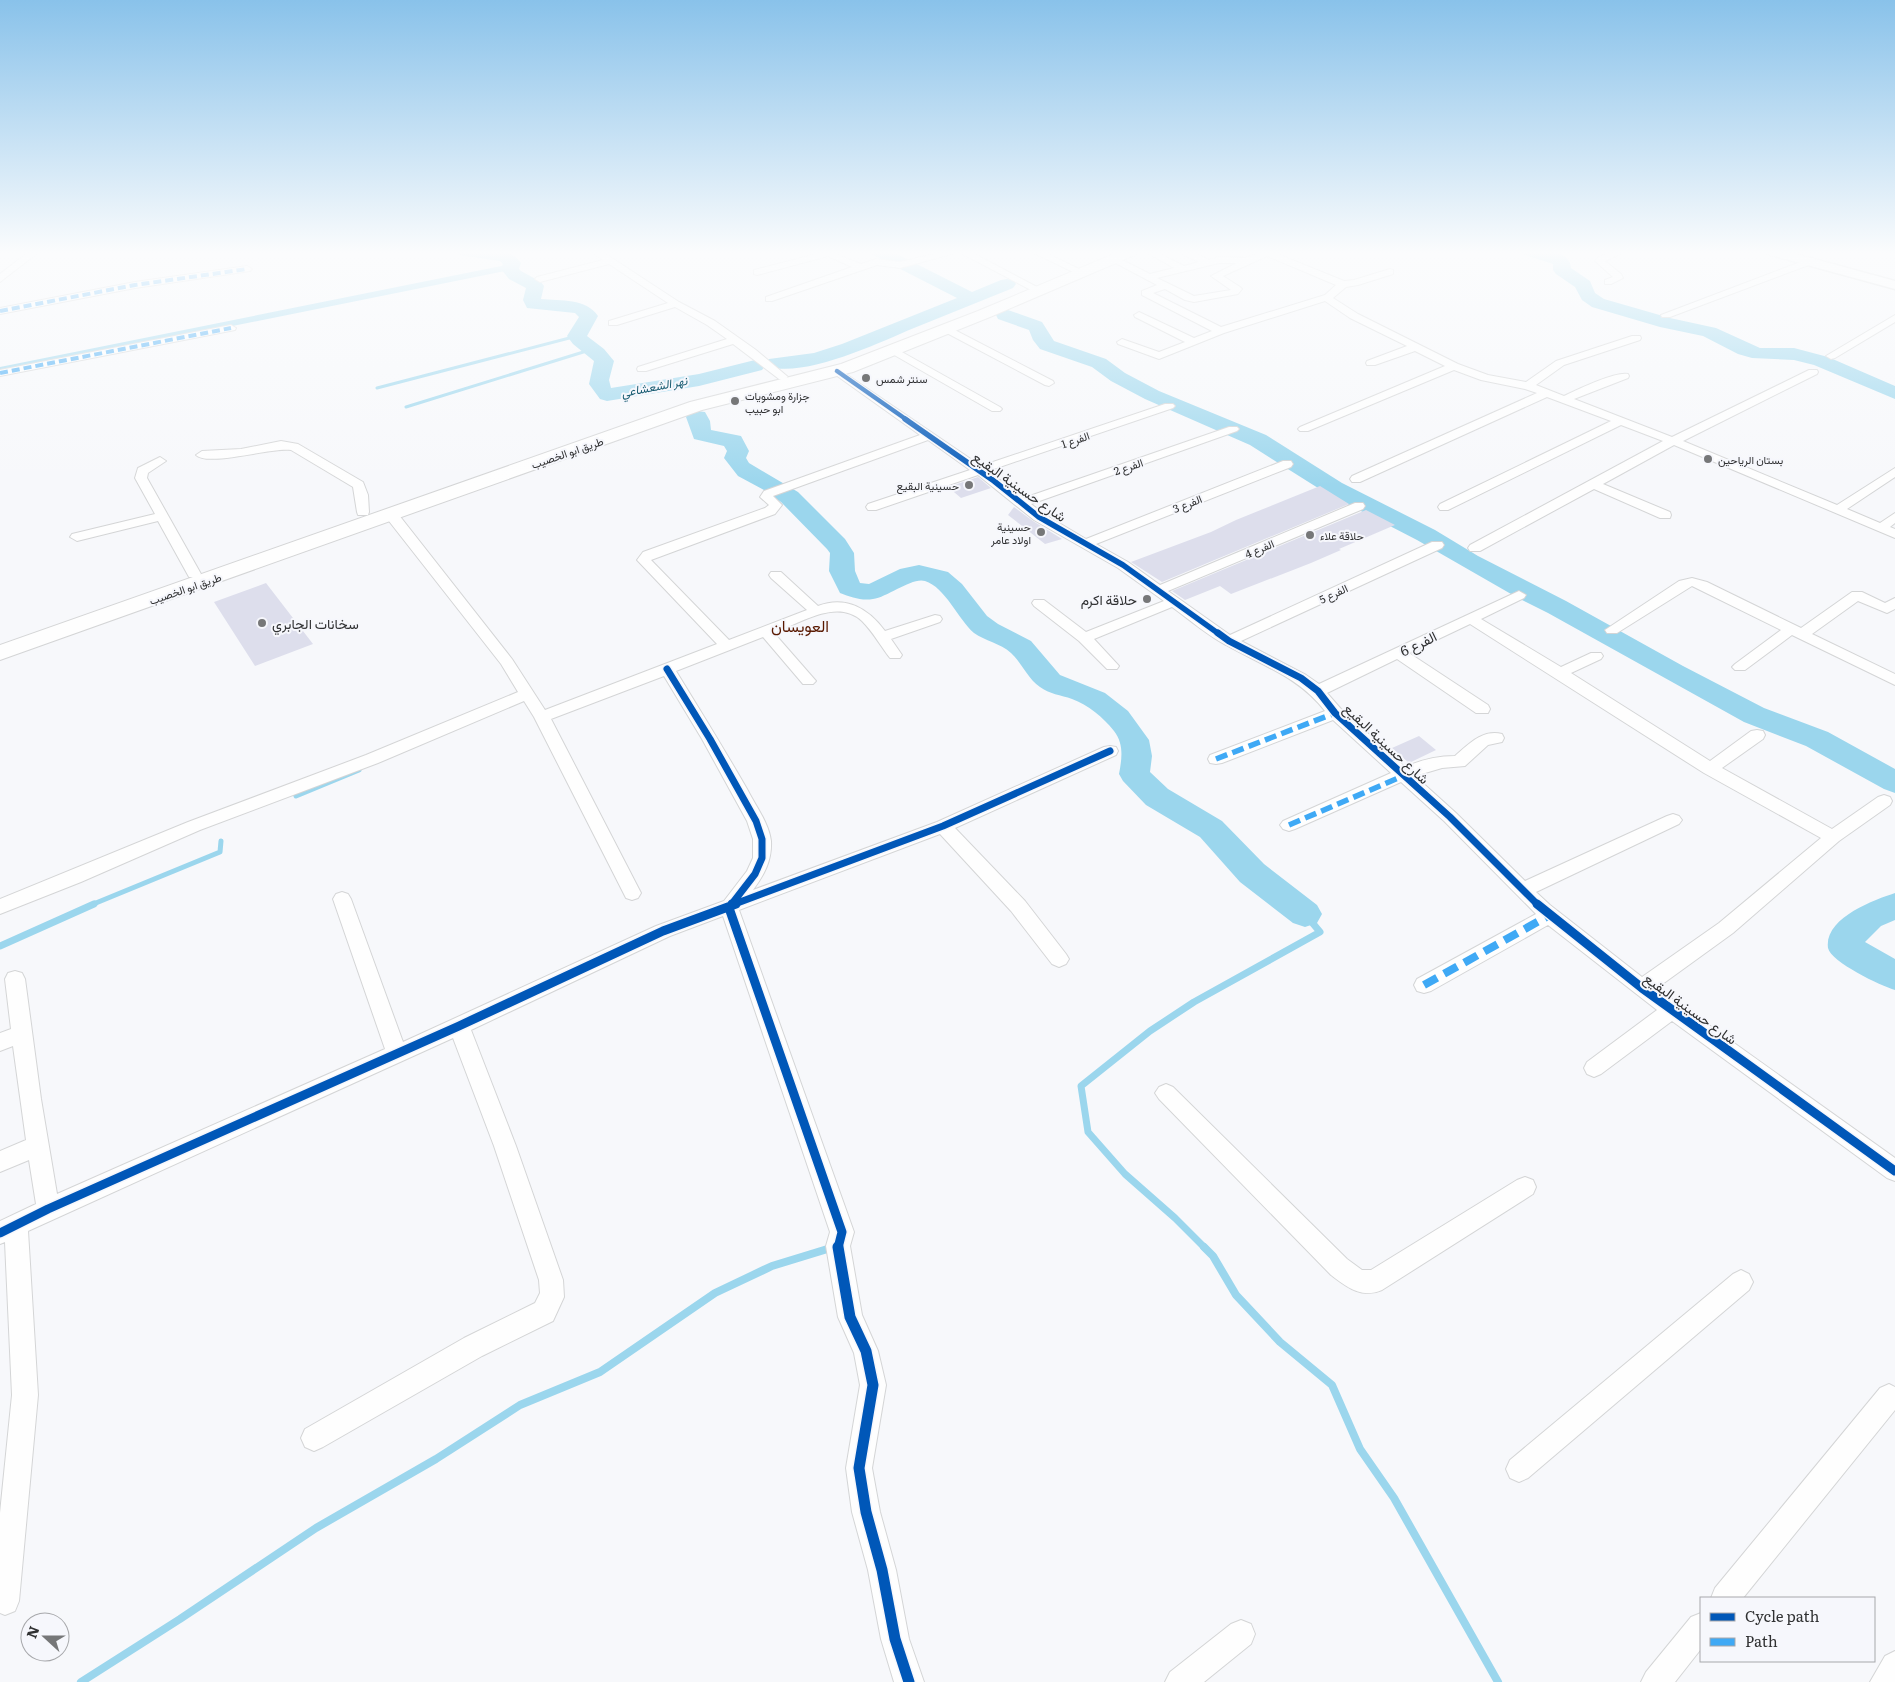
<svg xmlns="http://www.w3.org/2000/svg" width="1895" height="1682" font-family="Literata,Vazirmatn,serif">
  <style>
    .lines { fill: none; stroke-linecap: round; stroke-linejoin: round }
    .stream-far3 { stroke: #9bd6ed; stroke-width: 3 }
    .stream-far2 { stroke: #9bd6ed; stroke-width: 5 }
    .stream-far1 { stroke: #9bd6ed; stroke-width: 7 }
    .stream { stroke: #9bd6ed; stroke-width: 8 }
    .canal { fill: #9bd6ed; fill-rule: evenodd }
    .river { fill: #9bd6ed; fill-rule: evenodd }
    .building { fill: #dddeec }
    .street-casing { stroke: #d4d5d6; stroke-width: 2 }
    .secondary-casing { stroke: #d4d5d6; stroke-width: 3 }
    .primary-casing { stroke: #d4d5d6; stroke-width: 2 }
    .street { fill: #fefefe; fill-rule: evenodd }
    .secondary { fill: #fefefe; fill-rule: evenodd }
    .primary { fill: #fefefe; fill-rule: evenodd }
    .quiet-far2 { stroke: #3fa9f5; stroke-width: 4; stroke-dasharray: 8 4; stroke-linecap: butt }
    .quiet-far1 { stroke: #3fa9f5; stroke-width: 5.5; stroke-dasharray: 12 5.5; stroke-linecap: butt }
    .quiet { stroke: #3fa9f5; stroke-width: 8; stroke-dasharray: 15 8; stroke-linecap: butt }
    .cycleway-far4-casing { stroke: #f6f7fc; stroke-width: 6 }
    .cycleway-far3-casing { stroke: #f6f7fc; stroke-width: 8 }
    .cycleway-far2-casing { stroke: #f6f7fc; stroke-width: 10 }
    .cycleway-far1-casing { stroke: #f6f7fc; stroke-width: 12 }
    .cycleway-casing { stroke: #f6f7fc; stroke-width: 14 }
    .cycleway-far4 { stroke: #0057b8; stroke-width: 4.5 }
    .cycleway-far3 { stroke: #0057b8; stroke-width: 5.5 }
    .cycleway-far2 { stroke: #0057b8; stroke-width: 7 }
    .cycleway-far1 { stroke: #0057b8; stroke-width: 9 }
    .cycleway { stroke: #0057b8; stroke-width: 11 }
    .poi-dot { fill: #767778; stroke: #f6f7fc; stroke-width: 2 }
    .labels { text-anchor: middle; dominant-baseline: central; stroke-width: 4; stroke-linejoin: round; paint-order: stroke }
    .far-poi-label { font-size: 11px; fill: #303132; stroke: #f6f7fc; text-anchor: start }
    .far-street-label { font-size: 11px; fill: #303132; stroke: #f6f7fc }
    .far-water-label { font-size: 12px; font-style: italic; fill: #175b71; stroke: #f6f7fc }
    .street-label { font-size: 14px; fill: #303132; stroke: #f6f7fc }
    .poi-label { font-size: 14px; fill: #303132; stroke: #f6f7fc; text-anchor: end }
    .quarter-label { font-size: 16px; fill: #591900; stroke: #f6f7fc }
  </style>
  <rect width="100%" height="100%" fill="#f7f8fb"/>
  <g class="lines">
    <!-- stream-far3 -->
    <path class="stream-far3" d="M377 388 577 336
      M406 407 593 349"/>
    <!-- stream-far2 -->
    <path class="stream-far2" d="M296 796 359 770
      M91 905 220 852 221 841"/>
    <!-- stream-far1 -->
    <path class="stream-far1" d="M0 946 94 904
      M830 1248 834 1247
      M1205 1248 1175 1218 1125 1174 1088 1132 1081 1086 1150 1031 1194 1002 1320 932 1305 914"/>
    <!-- stream -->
    <path class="stream" d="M1204 1247 1213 1256 1236 1295 1280 1342 1332 1385 1360 1449 1394 1498 1498 1682
      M81 1682 180 1619 316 1528 436 1459 520 1405 600 1372 715 1293 772 1266 834 1247"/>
    <!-- canal -->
    <path class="canal" d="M511 264 516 267 515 269 0 373V367Z"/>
    <!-- river -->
    <path class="river" d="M457 251C477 251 508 244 521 263L519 269 521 271 541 282 544 286 541 299C561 301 586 298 598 316L587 336 604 349 614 361 609 380 611 388 699 374 755 360 762 362 765 366 762 370 699 386 607 401 600 399 589 384 594 361 573 344 567 336 579 317 575 313 527 308 523 300 526 288 509 279 501 269 503 264 500 261 459 255Z
      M871 251H891L972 292 1001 280 1007 279 1013 280 1016 284 1013 288C980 301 947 315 914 328 878 343 808 377 769 367L766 363 769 359 814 353 842 344 957 298 873 255Z
      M1523 251C1538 251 1570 248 1571 268L1590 281 1595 293 1604 299 1670 318 1716 328 1760 348H1794L1828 357 1895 386V399L1814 365 1794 360 1752 358 1738 354 1703 336 1660 327 1592 307 1582 300 1575 287 1556 274 1553 270V264L1525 255Z
      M1005 309 1042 322 1054 341 1106 359 1125 373 1159 391 1266 435 1342 483 1435 530 1478 556 1566 601 1683 666 1764 708 1828 732 1895 769V793L1884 789 1806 746 1744 722 1548 613 1518 598 1417 540 1326 493 1250 445 1145 399 1111 381 1092 367 1040 349 1033 340 1029 330 998 319 996 315 998 311Z
      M697 411 705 412 710 421 711 430 741 436 749 451 746 458 749 463 798 492 845 539 854 553 855 571 860 583 869 584 900 569 919 565 948 572 962 584 987 616 998 624 1031 641 1060 675 1105 693 1128 711 1149 740 1152 756 1150 772 1168 789 1222 821 1264 864 1317 905 1322 914 1317 923 1305 927 1293 923 1240 882 1200 837 1146 805 1123 781 1119 774C1122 758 1124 744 1114 731 1103 717 1088 705 1072 699 1061 695 1049 694 1040 687 1027 678 1022 663 1011 653 1000 643 985 641 974 633 958 619 945 587 925 581 912 577 888 597 873 599 861 601 851 597 840 593L829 571 830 553 827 549 781 502 764 490 738 476 724 458 727 451 724 446 694 439 686 417 689 412Z
      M1895 893V920L1881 926 1865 942 1895 959V990C1881 986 1831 962 1828 948 1824 918 1874 900 1895 893Z"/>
  </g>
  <!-- building -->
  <path class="building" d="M978 477 991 488 961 498 948 487Z
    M1320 486 1349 504 1162 582 1131 562 1211 532 1236 520Z
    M1014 507 1033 521 1062 539 1045 544 1008 515Z
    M1366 510 1395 525 1339 549 1341 550 1311 563 1231 594 1220 586 1185 600 1172 591Z
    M266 583 313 644 255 666 214 602Z
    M1419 736 1436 750 1409 763 1392 748Z"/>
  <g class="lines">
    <defs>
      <path id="street" d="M30 251H40L0 282V274Z
        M590 251H601L679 302 715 321 756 350 788 377 783 380 779 379 733 344 646 371H638L637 369 638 367 727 339 707 325 675 307 617 325H609V321L668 303 609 264 540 282 535 279 537 277 603 260Z
        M828 251 861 264 876 259 900 262 947 251H969L1037 287 1035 289H1029L959 252 900 268 877 265 772 301H766V297L852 267 828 256 757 275 754 274V270Z
        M1030 251H1042L1079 269 1074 272 1071 271Z
        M1144 251H1154L1184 266 1199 262 1180 253 1179 251H1190L1209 260 1219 257 1245 258 1266 251H1277L1275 253 1344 281 1354 280 1390 269 1393 270V274L1358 285 1346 287 1333 298 1358 314 1458 364 1488 375 1526 382 1556 361 1632 336H1640L1641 338 1640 340 1564 365 1536 385 1564 396C1576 390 1616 371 1628 374L1629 376 1628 378 1574 399 1672 437 1809 370H1817L1818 372 1817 374 1683 441 1837 505 1895 468V477L1847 509 1880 523 1895 513V523L1890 527 1895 529V538L1674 445 1603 484 1670 512 1671 515 1670 518H1660L1594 489 1480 551H1470L1468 548 1470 545 1663 441 1621 425 1448 510H1440L1438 507 1440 504 1611 421 1547 397 1360 482H1352L1350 479 1352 476 1537 393 1525 389 1481 380 1454 370 1308 431H1300L1298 429 1300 427 1445 366 1415 351 1375 365H1367L1366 363 1367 361 1407 346 1350 318 1325 301 1224 333 1159 359 1118 344 1117 342 1122 339 1159 352 1185 342 1135 317 1134 315 1139 312 1194 338 1212 331 1142 295V291L1157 285 1108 259 1110 257H1116L1150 274 1174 268ZM1267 256 1336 285 1325 295 1221 327 1153 293 1165 289 1185 300 1194 302 1238 294 1242 289 1240 287 1223 276ZM1219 263H1237L1211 276 1231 290 1194 296 1157 278Z
        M1615 251H1627L1605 261 1621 274 1623 278 1611 284H1605V280L1613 277 1595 261 1598 257Z
        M1811 258 1814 259V263L1670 317H1662L1661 315Z
        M247 266 252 269 250 271 135 288 0 314V308L135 282Z
        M1895 315V322L1835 358 1831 359 1826 356Z
        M231 325 236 328 235 330 0 376V370Z
        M947 326 1053 381 1054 383 1049 386 1045 385 943 331 942 329Z
        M893 347 1000 407 1002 409 1000 411H992L889 352 888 350 889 348Z
        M837 368 981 466 1165 404H1173L1175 406 1173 408 988 471 1024 498 1229 427H1237L1239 429 1237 431 1031 504 1044 514 1086 539 1283 461H1291L1293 464 1291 467 1096 544 1128 562 1160 585 1355 503H1363L1365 506 1363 509 1168 591 1230 635 1432 542H1442L1444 545 1442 548 1241 641 1306 675 1319 684 1519 591 1526 595 1524 598 1481 619 1561 667 1591 653H1601L1603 656 1601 659 1571 673 1710 761 1751 731 1757 730 1763 731 1765 735 1763 739 1722 768 1832 829 1878 797 1884 795 1890 797 1892 801 1890 805 1839 841 1733 933 1657 988 1895 1158V1181L1887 1178 1672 1021 1601 1074 1594 1077 1587 1074 1584 1068 1587 1062 1657 1010 1548 925 1431 991 1424 993 1417 991 1414 985 1417 979 1536 914 1444 821 1401 782 1295 829 1289 831 1283 829 1280 825 1283 821 1391 773 1333 720 1222 763 1216 764 1210 763 1208 759 1210 755 1325 711C1299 677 1263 666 1226 645 1207 635 1190 620 1172 607L1094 639 1119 666 1117 669H1107L1079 641 1034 606 1032 603 1034 600H1044L1086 632 1164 601 1118 568 1034 520 978 475 876 510H868L866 507 868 504 970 470 928 440 773 496 782 505 775 514 651 560 729 640 807 610 771 578 769 575 771 572H781L818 606C846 595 869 609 885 631L935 615 940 616 942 619 940 622 891 639 902 655 900 658H890C880 645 873 632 862 621 837 598 801 623 774 633L816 681 813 684H803L763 637 676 671C700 710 724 749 747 789 755 805 769 823 771 841 772 861 764 875 753 890L937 822 1104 747 1110 746 1116 747 1118 751 1116 755 955 828 1025 901 1066 954 1069 959 1066 964 1059 967 1052 964 1011 911 940 834 739 910 854 1232 850 1246 862 1315 878 1351 886 1385 872 1468 880 1512 896 1570 909 1639 924 1682H894L881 1639 868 1570 852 1512 846 1468 860 1385 854 1353 838 1317 826 1246 830 1232 723 916 670 936 471 1030 516 1146 563 1280 564 1297 553 1321 482 1356 323 1447 314 1451 305 1447 301 1438 305 1429 464 1338 535 1303 540 1293 539 1280 494 1146 453 1038 28 1231 38 1395 19 1601 15 1611 5 1615 0 1613V1513L12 1395 5 1242 0 1244V1221L36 1204 29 1160 0 1172V1151L26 1140 13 1046 0 1051V1033L11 1029 5 979 8 973 15 971 22 973 25 979 41 1099 57 1194 385 1049 333 899 336 894 342 892 348 894 351 899 403 1042 656 926 724 901 747 871 753 858V839L747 821 702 739 664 676 551 719 641 893 638 898 632 900 626 898 534 717 524 701 378 763 200 830 81 882 0 914V899L188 822 366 755 518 692 501 664 385 516 384 513 385 510H395L512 659 545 710 717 644 637 560 643 552 765 508 769 505 760 497 764 491 920 435 833 373 832 371ZM1470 624 1704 773 1821 838 1719 923 1642 977 1550 905 1536 892 1679 824 1682 820 1679 816 1673 814 1667 816 1525 881 1456 813 1415 776 1442 768 1465 766 1488 745 1502 742 1504 738 1502 734C1482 729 1468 745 1455 756 1437 756 1421 760 1405 767L1341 709 1327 693 1397 659 1476 713H1488L1490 709 1488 705 1409 653Z
        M281 441 298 444 363 482 368 495 369 512 368 515H358L357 512 353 487 291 450C272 447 208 467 196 455L202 451 241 449Z
        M160 457 166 461 148 473 147 478 201 574 199 577H189L158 521 77 541 70 537 72 534 155 514 135 478 138 468Z
        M1692 578 1707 582 1801 628 1852 592H1862L1885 603 1895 598V609L1887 613 1858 601 1812 634 1895 674V685L1792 635 1745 670H1735L1732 667 1735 664 1781 630 1692 586 1617 633H1607L1605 630 1679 581Z
        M1166 1084 1173 1087 1347 1259 1362 1270H1371L1517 1180 1525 1177 1533 1180 1536 1187 1533 1194 1382 1290C1361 1299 1347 1287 1331 1275L1159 1099 1155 1093 1159 1087Z
        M1741 1270 1749 1274 1753 1282 1749 1290 1528 1478 1519 1482 1510 1478 1506 1469 1510 1460 1733 1274Z
        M1889 1384 1895 1387V1410L1743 1598H1711L1715 1588 1880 1388Z
        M1701 1613V1649L1675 1682H1641L1646 1672 1691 1617Z
        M1241 1620 1251 1624 1255 1634 1251 1644 1204 1682H1165L1170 1672 1231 1624Z
        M1895 1651V1682H1870L1885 1656Z"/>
      <path id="secondary" d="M1766 251H1785L1895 281V289L1767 254Z"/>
      <path id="primary" d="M1121 251H1139L1137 254 990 317 853 372 702 410 0 660V645L690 402 841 364 978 311Z"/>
    </defs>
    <!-- street casing -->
    <use href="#street" class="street-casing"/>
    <!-- secondary casing -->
    <use href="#secondary" class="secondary-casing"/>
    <!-- primary casing -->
    <use href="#primary" class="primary-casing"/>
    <!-- street -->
    <use href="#street" class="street"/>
    <!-- secondary -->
    <use href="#secondary" class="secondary"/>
    <!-- primary -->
    <use href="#primary" class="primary"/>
    <!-- quiet-far2 -->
    <path class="quiet-far2" d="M0 311 135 285 247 269
      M0 373 231 328"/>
    <!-- quiet-far1 -->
    <path class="quiet-far1" d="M1216 759 1335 713
      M1289 825 1403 776"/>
    <!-- quiet -->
    <path class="quiet" d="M1424 985 1550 915"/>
    <defs>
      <path id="cycleway-far4" d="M837 371 907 420"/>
      <path id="cycleway-far3" d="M905 419 994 481 1039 517 1123 565 1219 634"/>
      <path id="cycleway-far2" d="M1218 633 1229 641 1301 678 1318 691 1335 713 1450 817 1538 905
        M667 669 710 739 756 821 762 839V858L755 874 731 905
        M732 905 943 826 1110 751"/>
      <path id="cycleway-far1" d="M732 904 729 908 842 1232 838 1248
        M1537 904 1642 988 1895 1171
        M0 1233 48 1209 459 1026 663 931 736 904"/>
      <path id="cycleway" d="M838 1247 850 1317 866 1351 873 1385 859 1468 866 1512 882 1570 895 1639 909 1682"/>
    </defs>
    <!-- cycleway-far4 casing -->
    <use href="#cycleway-far4" class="cycleway-far4-casing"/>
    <!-- cycleway-far3 casing -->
    <use href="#cycleway-far3" class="cycleway-far3-casing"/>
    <!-- cycleway-far2 casing -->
    <use href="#cycleway-far2" class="cycleway-far2-casing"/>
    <!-- cycleway-far1 casing -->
    <use href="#cycleway-far1" class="cycleway-far1-casing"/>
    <!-- cycleway casing -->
    <use href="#cycleway" class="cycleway-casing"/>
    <!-- cycleway-far4 -->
    <use href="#cycleway-far4" class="cycleway-far4"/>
    <!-- cycleway-far3 -->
    <use href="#cycleway-far3" class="cycleway-far3"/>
    <!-- cycleway-far2 -->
    <use href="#cycleway-far2" class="cycleway-far2"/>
    <!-- cycleway-far1 -->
    <use href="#cycleway-far1" class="cycleway-far1"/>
    <!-- cycleway -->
    <use href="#cycleway" class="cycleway"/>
  </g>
  <!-- sky -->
  <linearGradient id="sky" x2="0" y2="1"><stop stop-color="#89c2ea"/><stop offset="0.52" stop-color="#fbfcfd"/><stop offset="1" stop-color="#fbfcfd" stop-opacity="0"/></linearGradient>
  <rect width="1895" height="486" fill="url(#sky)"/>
  <!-- markers -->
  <g class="poi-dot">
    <circle cx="866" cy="378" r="5"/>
    <circle cx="735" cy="401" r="5"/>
    <circle cx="1708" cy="459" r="5"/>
    <circle cx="969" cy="485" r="5"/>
    <circle cx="1041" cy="532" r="5"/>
    <circle cx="1310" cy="535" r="5"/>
    <circle cx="1147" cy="599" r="5"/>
    <circle cx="262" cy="623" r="5"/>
  </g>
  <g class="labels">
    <!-- far-poi labels -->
    <g class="far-poi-label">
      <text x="876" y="378">سنتر شمس</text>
      <text x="745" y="395">جزارة ومشويات<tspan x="745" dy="13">ابو حبيب</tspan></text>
      <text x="1718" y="459">بستان الرياحين</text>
      <text x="959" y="485" text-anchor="end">حسينية البقيع</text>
      <text x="1031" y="526" text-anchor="end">حسينية<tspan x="1031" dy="13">اولاد عامر</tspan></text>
      <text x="1320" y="535">حلاقة علاء</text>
    </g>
    <!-- far-street labels -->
    <g class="far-street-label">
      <text transform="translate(1075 439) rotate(-19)">الفرع 1</text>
      <text transform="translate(567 452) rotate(-19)">طريق ابو الخصيب</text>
      <text transform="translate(1128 466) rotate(-19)">الفرع 2</text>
      <text transform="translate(1187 503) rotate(-22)">الفرع 3</text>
      <text transform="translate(1259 548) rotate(-23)">الفرع 4</text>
      <text transform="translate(185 588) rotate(-19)">طريق ابو الخصيب</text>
      <text transform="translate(1333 593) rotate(-25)">الفرع 5</text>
    </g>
    <!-- far-water labels -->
    <g class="far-water-label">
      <text transform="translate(654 386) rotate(-11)">نهر الشعشاعي</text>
    </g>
    <!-- street labels -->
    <g class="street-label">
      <text transform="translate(1020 486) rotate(35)">شارع حسينية البقيع</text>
      <text transform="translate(1418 643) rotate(-26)">الفرع 6</text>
      <text transform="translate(1387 743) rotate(43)">شارع حسينية البقيع</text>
      <text transform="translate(1691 1008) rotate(36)">شارع حسينية البقيع</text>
    </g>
    <!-- poi labels -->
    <g class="poi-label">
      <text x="1137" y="599">حلاقة اكرم</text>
      <text x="272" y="623" text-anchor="start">سخانات الجابري</text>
    </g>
    <!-- quarter labels -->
    <g class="quarter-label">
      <text x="800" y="625">العويسان</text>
    </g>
  </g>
  <!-- legend -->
  <rect x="1700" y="1597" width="175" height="65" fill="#f6f7fc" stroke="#a7a8ab"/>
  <rect x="1710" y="1613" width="25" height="8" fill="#0057b8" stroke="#a7a8ab"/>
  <text x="1745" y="1622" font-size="15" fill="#303132">Cycle path</text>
  <rect x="1710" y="1638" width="25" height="8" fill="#3fa9f5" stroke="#a7a8ab"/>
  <text x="1745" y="1647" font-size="15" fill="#303132">Path</text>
  <!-- north arrow -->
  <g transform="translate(45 1637) rotate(291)"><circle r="24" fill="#f6f7fc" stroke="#a7a8ab"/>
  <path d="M0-4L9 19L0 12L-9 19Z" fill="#767778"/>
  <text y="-8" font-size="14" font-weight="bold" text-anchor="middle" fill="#303132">N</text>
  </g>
</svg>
